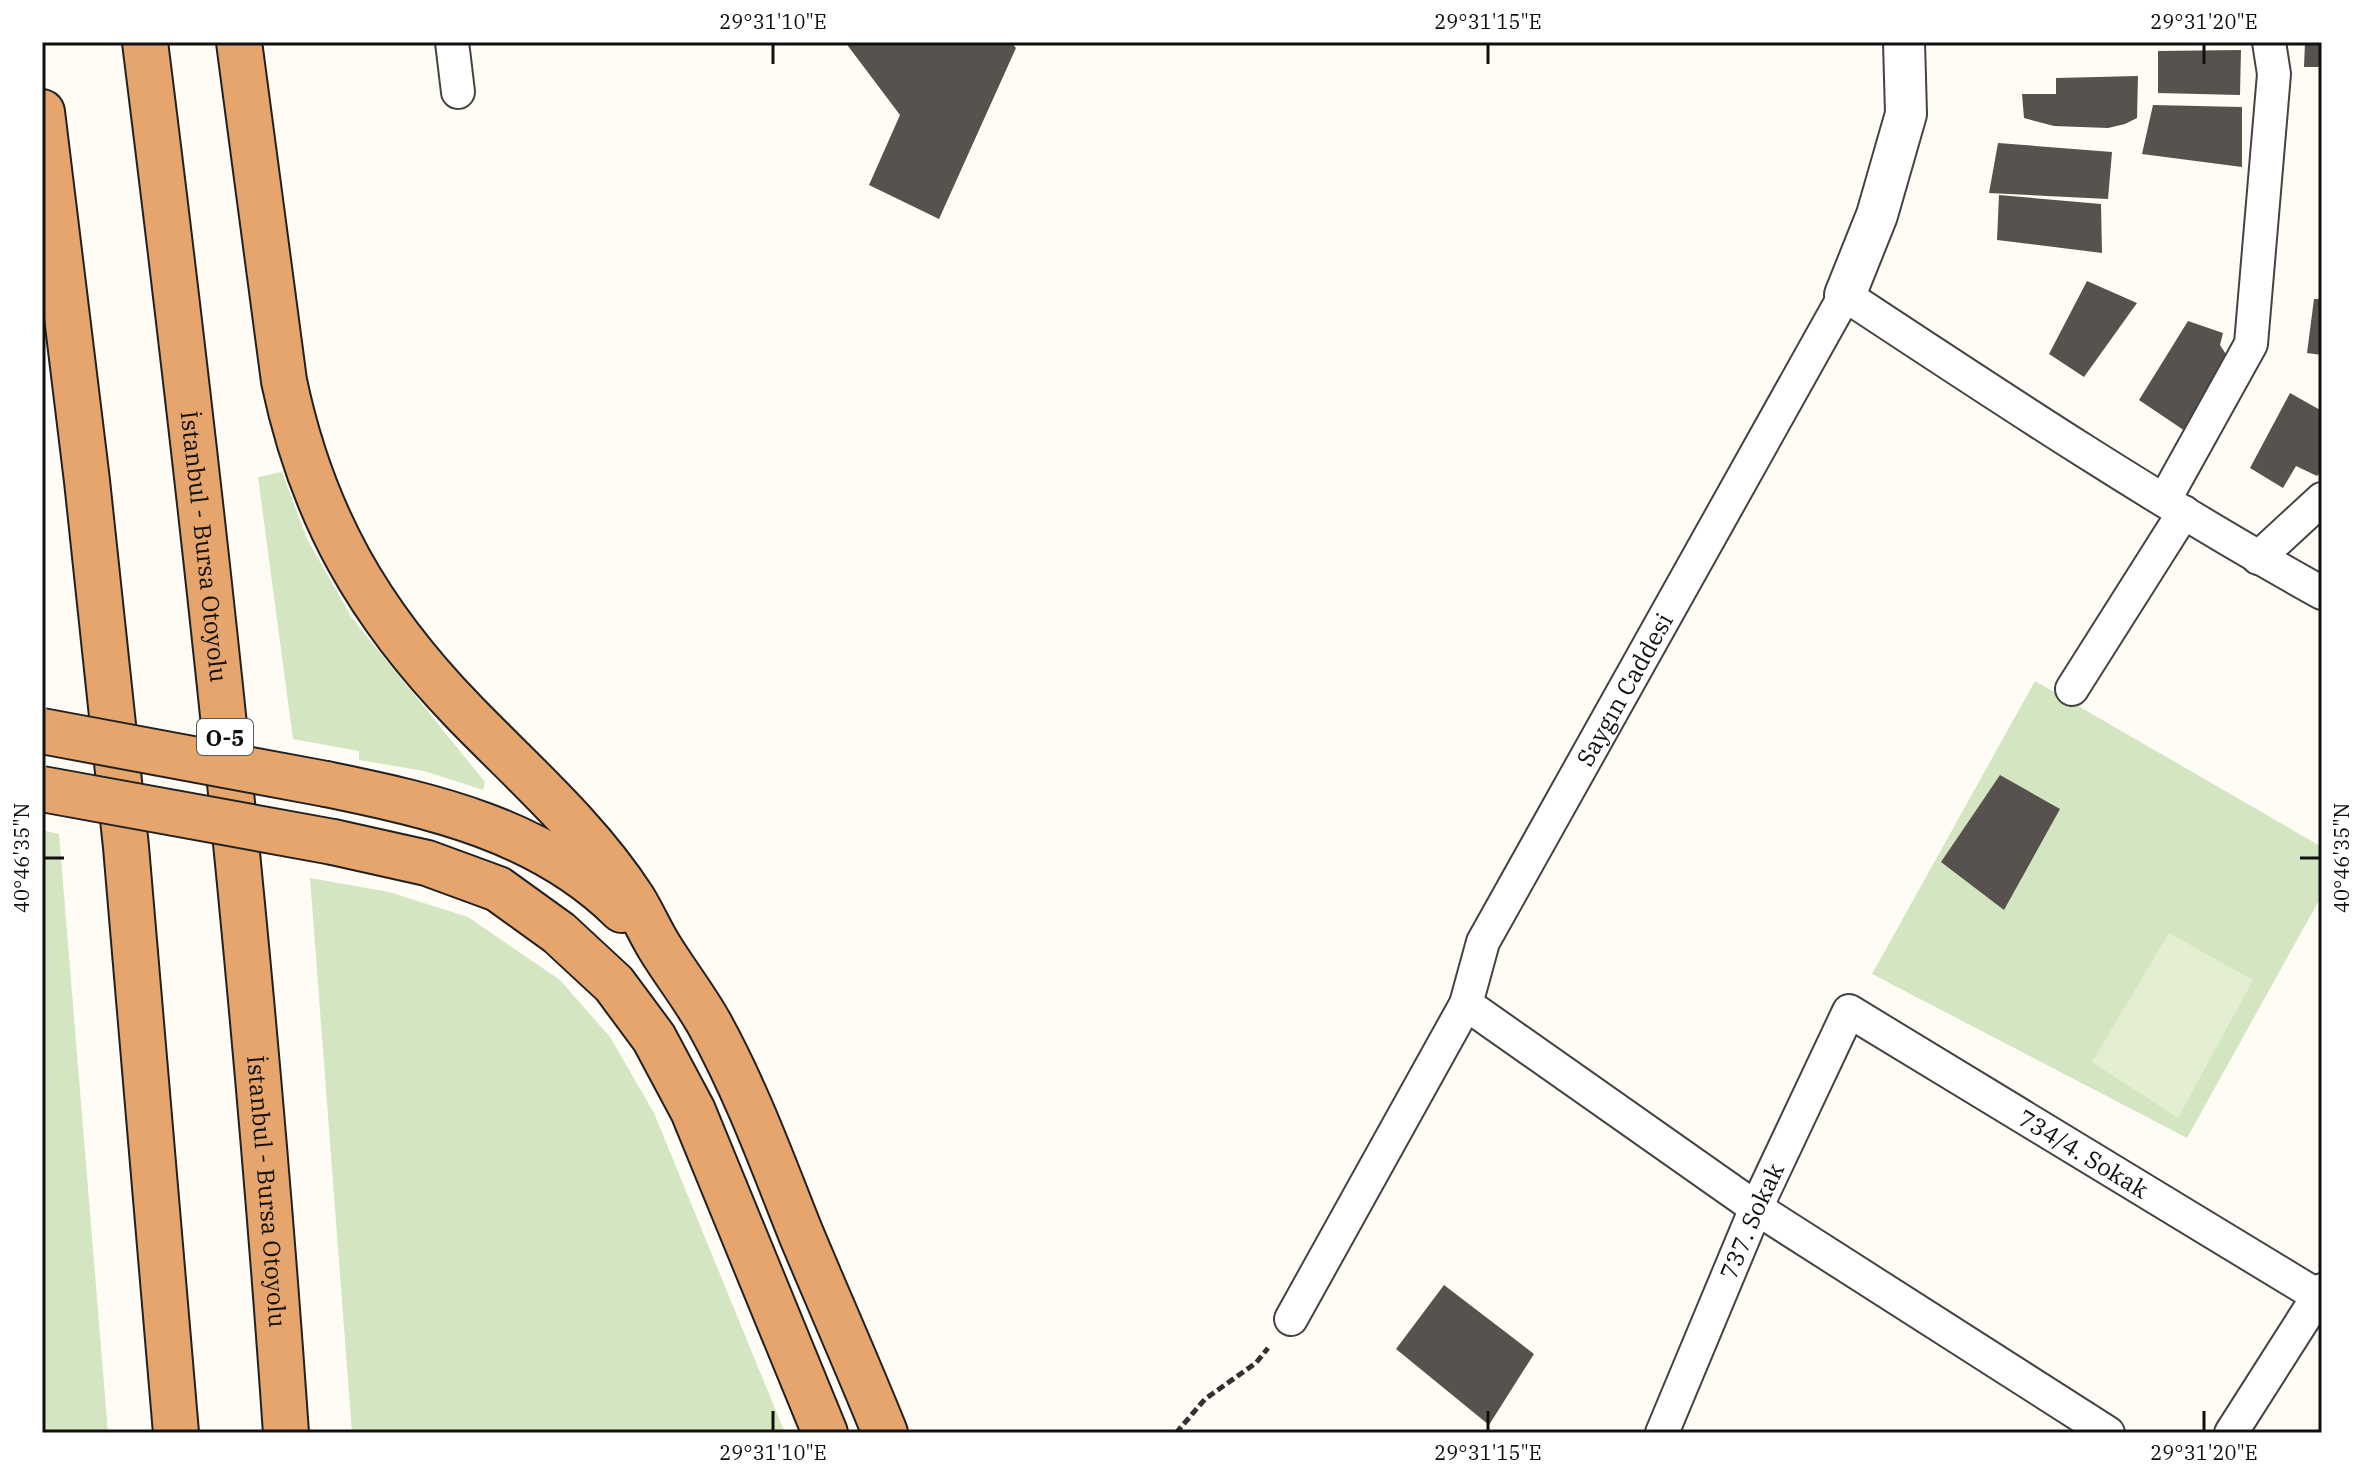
<svg xmlns="http://www.w3.org/2000/svg" width="2364" height="1475" font-family="'IBM Plex Serif',serif">
  <style>
    .green { fill: #d3e6c1 }
    .pitch { fill: #e4eed2 }
    .building { fill: #58524e }
    .lines { fill: none; stroke-linecap: round; stroke-linejoin: round }
    .minor-casing { stroke: #434343; stroke-width: 36 }
    .tertiary-casing { stroke: #434343; stroke-width: 44 }
    .motorway-casing { stroke: #212121; stroke-width: 48 }
    .path { stroke: #323232; stroke-width: 5; stroke-dasharray: 8 4; stroke-linecap: butt }
    .minor { stroke: #fff; stroke-width: 32 }
    .tertiary { stroke: #fff; stroke-width: 40 }
    .motorway { stroke: #e5a56c; stroke-width: 44 }
    .motorway-bridge-casing { stroke: #212121; stroke-width: 48; stroke-linecap: butt }
    .motorway-bridge { stroke: #e5a56c; stroke-width: 44 }
    .ticks { fill: none; stroke: #101010; stroke-width: 3 }
    .labels { text-anchor: middle; dominant-baseline: central; stroke-width: 8; stroke-linejoin: round; paint-order: stroke }
    .shield { fill: #fff; stroke: #585858; stroke-width: 2 }
    .shield-label { font-size: 22px; font-weight: bold; fill: #101010 }
    .street-label { font-size: 24px; fill: #101010; stroke: #fff }
    .neatline { fill: none; stroke: #101010; stroke-width: 3 }
    .ticks-label { font-size: 20px; text-anchor: middle; fill: #101010 }
  </style>
  <rect width="100%" height="100%" fill="#fefcf5"/>
  <!-- green -->
  <path class="green" d="M282 472 307 539 352 618 485 782 483 790 424 771 359 760V751L293 739 258 477Z
    M2035 681 2322 847V895L2187 1138 1872 974Z
    M42 830 59 834 108 1433H42Z
    M310 878 389 892 468 917 560 980 610 1037 654 1113 785 1433H352Z"/>
  <!-- pitch -->
  <path class="pitch" d="M2169 933 2253 980 2178 1118 2092 1062Z"/>
  <!-- building -->
  <path class="building" d="M845 42H1011L1016 48 939 219 869 185 900 115Z
    M2305 42H2322V67H2304Z
    M2241 50 2240 95 2158 93V51Z
    M2138 76 2137 118 2125 124 2108 128 2054 126 2024 118 2022 94H2056V78Z
    M2153 105 2242 107V167L2142 154Z
    M1998 143 2112 152 2108 199 1989 193Z
    M1999 195 2101 204 2102 253 1997 240Z
    M2087 281 2137 303 2084 377 2049 354Z
    M2314 299H2322V355L2307 353Z
    M2188 321 2223 333 2220 345 2231 362 2185 431 2139 400Z
    M2290 393 2322 411V470L2317 476 2296 466 2283 488 2250 468Z
    M2000 775 2060 809 2004 910 1941 862Z
    M1444 1285 1534 1354 1489 1425 1396 1349Z"/>
  <g class="lines">
    <defs>
      <g id="minor">
        <path d="M452 42 458 92"/>
        <path d="M2165 499 2251 344 2274 74 2269 42"/>
        <path d="M2258 558 2322 499"/>
        <path d="M2072 689 2184 512"/>
        <path d="M1466 1004 1756 1208 2108 1433"/>
        <path id="s1" d="M1291 1319 1466 1004 1483 942 1845 295C2001 398 2158 502 2322 593"/>
        <path id="s2" d="M1662 1433 1756 1208 1849 1011 2318 1296"/>
        <path d="M2231 1433 2322 1290"/>
      </g>
      <path id="tertiary" d="M1845 295 1877 215 1906 114 1904 42"/>
      <g id="motorway">
        <path id="s3" d="M145 42C203 505 254 968 286 1433"/>
        <path d="M239 42 284 381C312 515 369 614 464 712 522 772 587 828 633 899 643 915 650 932 660 948 676 974 695 998 710 1025 747 1092 773 1164 801 1234 829 1301 858 1366 885 1433"/>
        <path d="M42 112 87 481 126 847 176 1433"/>
        <path d="M326 784C433 806 541 830 622 910"/>
        <path d="M333 842 427 863 498 889 559 933 614 984 654 1038 693 1111 825 1433"/>
      </g>
    </defs>
    <!-- minor casing -->
    <use href="#minor" class="minor-casing"/>
    <!-- tertiary casing -->
    <use href="#tertiary" class="tertiary-casing"/>
    <!-- motorway casing -->
    <use href="#motorway" class="motorway-casing"/>
    <!-- path -->
    <path class="path" d="M1176 1433 1205 1399 1256 1363 1268 1348"/>
    <!-- minor -->
    <use href="#minor" class="minor"/>
    <!-- tertiary -->
    <use href="#tertiary" class="tertiary"/>
    <!-- motorway -->
    <use href="#motorway" class="motorway"/>
    <defs>
      <path id="motorway-bridge" d="M42 731 326 784
        M42 789 333 842"/>
    </defs>
    <!-- motorway-bridge casing -->
    <use href="#motorway-bridge" class="motorway-bridge-casing"/>
    <!-- motorway-bridge -->
    <use href="#motorway-bridge" class="motorway-bridge"/>
  </g>
  <!-- ticks -->
  <path class="ticks" d="M773 44V64M1488 44V64M2204 44V64M44 858H64M2300 858H2320M773 1411V1431M1488 1411V1431M2204 1411V1431"/>
  <g class="labels">
    <!-- shield labels -->
    <rect class="shield" x="197" y="719" width="56" height="36" rx="6"/>
    <g class="shield-label">
      <text x="225" y="737">O-5</text>
    </g>
    <!-- street labels -->
    <g class="street-label">
      <text stroke="none"><textPath href="#s3" startOffset="508">İstanbul - Bursa Otoyolu</textPath></text>
      <text stroke="none"><textPath href="#s1" startOffset="714">Saygın Caddesi</textPath></text>
      <text stroke="none"><textPath href="#s2" startOffset="736">734/4. Sokak</textPath></text>
      <text stroke="none"><textPath href="#s3" startOffset="1156">İstanbul - Bursa Otoyolu</textPath></text>
      <text stroke="none"><textPath href="#s2" startOffset="230">737. Sokak</textPath></text>
    </g>
  </g>
  <!-- border -->
  <rect width="2364" height="1475" fill="none" stroke="#ffffff" stroke-width="88"/>
  <rect x="44" y="44" width="2276" height="1387" class="neatline"/>
  <g class="ticks-label">
    <text x="773" y="29">29°31'10"E</text>
    <text x="1488" y="29">29°31'15"E</text>
    <text x="2204" y="29">29°31'20"E</text>
    <text transform="translate(22 858) rotate(-90)" y="7">40°46'35"N</text>
    <text transform="translate(2342 858) rotate(-90)" y="7">40°46'35"N</text>
    <text x="773" y="1460">29°31'10"E</text>
    <text x="1488" y="1460">29°31'15"E</text>
    <text x="2204" y="1460">29°31'20"E</text>
  </g>
</svg>
